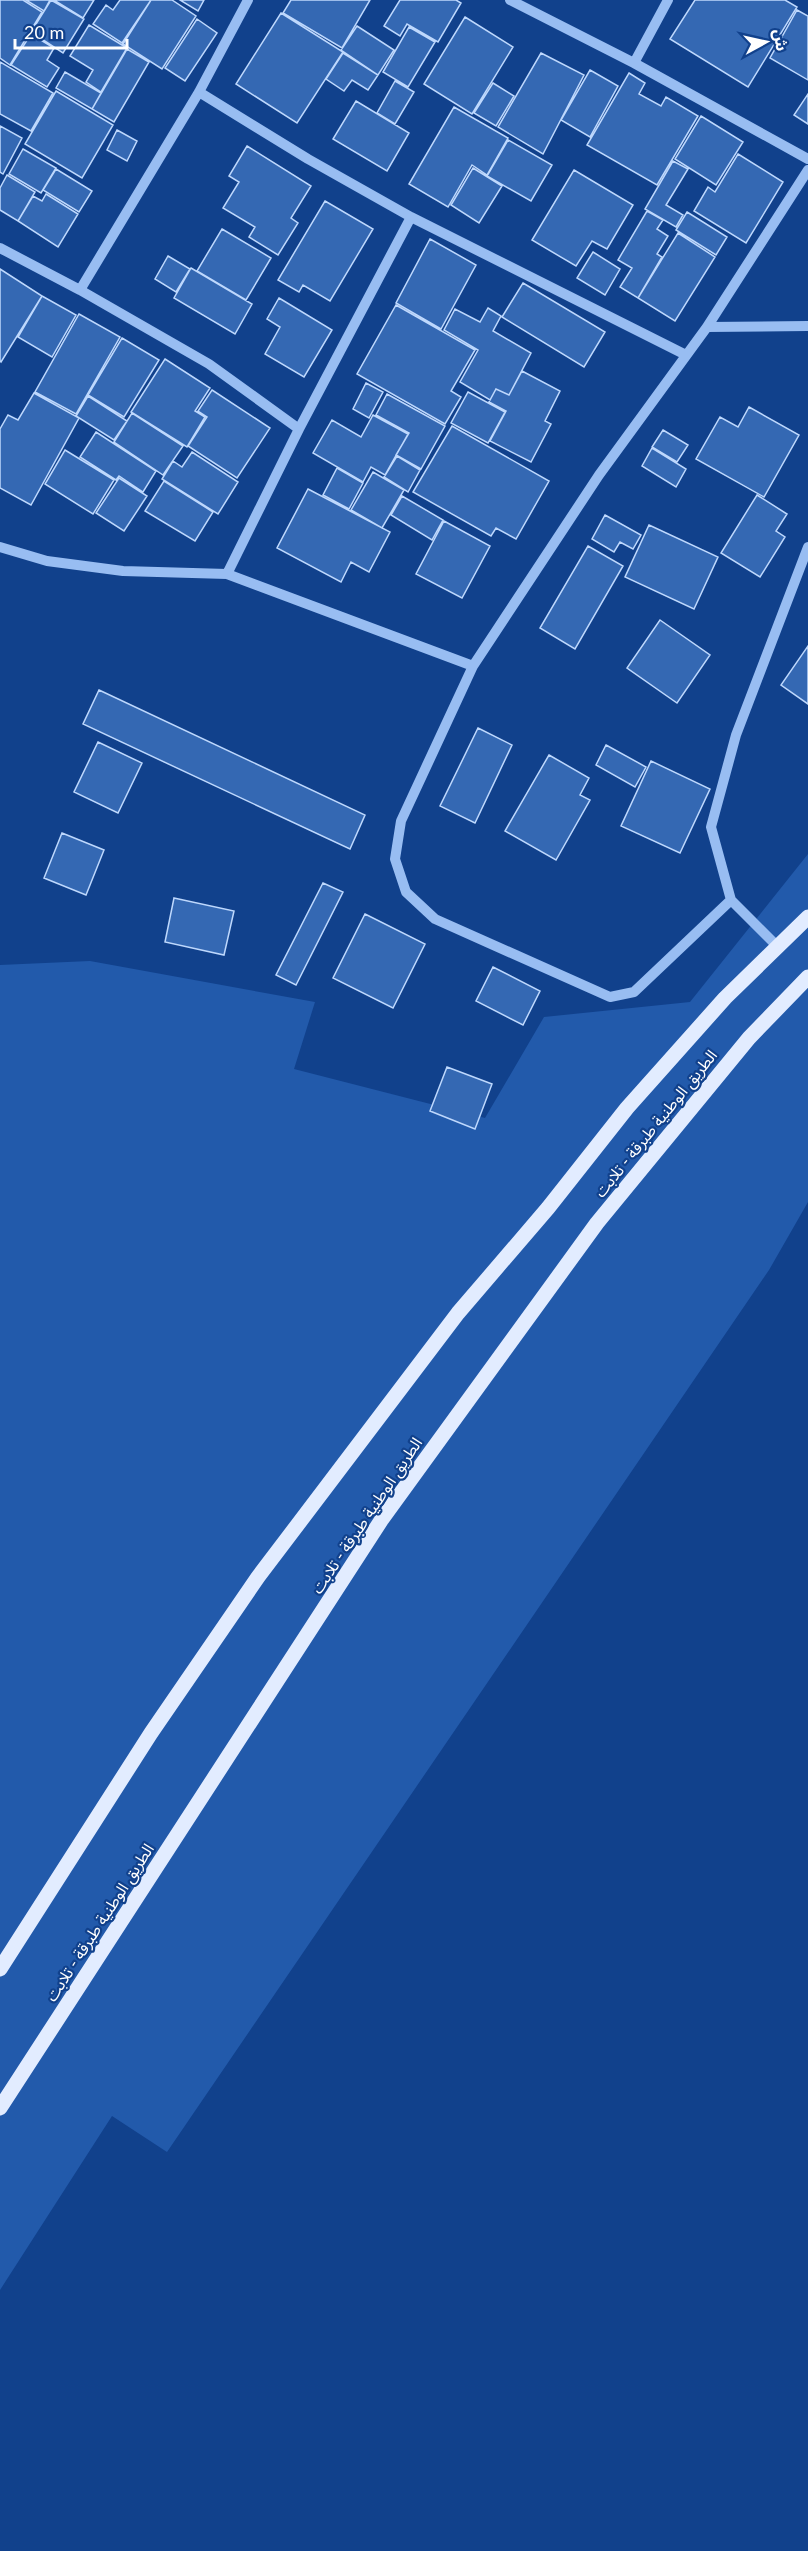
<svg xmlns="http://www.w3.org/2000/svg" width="808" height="2551" font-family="Lato,'Noto Sans Arabic',sans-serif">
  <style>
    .green { fill: #225aab }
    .building { fill: #3468b3; stroke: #bed8fd; stroke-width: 1.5 }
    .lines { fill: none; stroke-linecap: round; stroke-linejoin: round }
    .minor { stroke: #98bdf2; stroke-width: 10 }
    .major { stroke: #e2ecff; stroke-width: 15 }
    .labels { text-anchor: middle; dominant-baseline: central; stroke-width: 4.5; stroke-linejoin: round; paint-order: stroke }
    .street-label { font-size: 16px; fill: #fff; stroke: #11418c }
  </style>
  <rect width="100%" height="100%" fill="#11418c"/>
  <!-- green -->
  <path class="green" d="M808 854V1202L769 1270 167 2152 112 2116 0 2290V965L90 961 315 1002 294 1069 485 1118 544 1017 690 1002Z"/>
  <!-- building -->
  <path class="building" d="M0 0H23L42 12 10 65 0 58Z
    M26 0H50L44 11Z
    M51 0 84 19 63 53 31 32Z
    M54 0H94L83 18Z
    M120 0H151L122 43 93 24 106 5 113 10Z
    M151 0H172L196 16 162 69 123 44Z
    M180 0H204L198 11Z
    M291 0H370L342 48 283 13Z
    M400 0H456L461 3 438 42 407 24 400 36 384 26Z
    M695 0H785L797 7 748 87 670 39Z
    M797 10 808 16V80L770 58Z
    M281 13 343 52 297 123 236 84Z
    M465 17 513 47 472 114 424 84Z
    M197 19 217 33 185 81 165 68Z
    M89 25 127 48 101 92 86 82 93 70 70 56Z
    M357 26 394 50 378 75 341 50Z
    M409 27 435 42 408 87 383 72Z
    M31 34 54 48 47 60 59 68 47 87 11 65Z
    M127 49 149 62 114 122 92 109Z
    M343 53 378 75 368 90 352 80 344 91 326 79Z
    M541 53 584 75 543 154 498 127Z
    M0 62 53 93 31 131 0 114Z
    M590 70 618 86 590 137 561 120Z
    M65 72 101 93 92 109 56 88Z
    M629 73 645 83 639 94 661 106 666 97 698 116 657 185 587 145Z
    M395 81 414 92 395 124 377 113Z
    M493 83 514 96 496 126 474 113Z
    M56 91 113 125 82 178 25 144Z
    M808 94V124L794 115Z
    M356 101 409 133 387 171 333 139Z
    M454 107 508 138 487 175 472 165 448 207 409 184Z
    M701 116 743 142 716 185 675 159Z
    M0 126 22 138 3 174 0 172Z
    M117 130 137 141 127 161 107 150Z
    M508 140 552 165 531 201 487 176Z
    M247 146 311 186 291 218 298 223 278 255 249 237 255 227 223 208 239 182 229 176Z
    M23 149 56 168 41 193 9 174Z
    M738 154 783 182 746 243 694 211 708 187 715 192Z
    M673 161 688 169 666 205 683 215 676 227 645 209Z
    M473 168 502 186 479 223 451 205Z
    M56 169 92 191 79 212 43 190Z
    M574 170 633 205 607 249 592 241 576 266 532 240Z
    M7 175 35 192 18 221 0 210V188Z
    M46 194 78 214 58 247 18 221 33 196 42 201Z
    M325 201 373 229 330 301 303 285 299 292 278 280Z
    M647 211 663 220 657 229 668 236 657 254 662 257 638 298 620 287 632 268 618 260Z
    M687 212 727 237 716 255 676 230Z
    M222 229 271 258 246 300 197 271Z
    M678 233 715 257 675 321 638 298Z
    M430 239 476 265 441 329 396 303Z
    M593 252 620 269 605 295 577 278Z
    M168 256 190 269 176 292 155 279Z
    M191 268 252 304 235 334 174 298Z
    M0 269 42 296 1 362 0 361Z
    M523 283 605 332 584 367 502 317Z
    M42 296 76 315 52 357 18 337Z
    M279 298 332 330 304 377 265 354 280 327 267 319Z
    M396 305 475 350 451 391 461 397 445 424 357 374Z
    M488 308 501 316 493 331 531 353 509 395 496 389 490 400 460 382 478 350 444 330 455 309 480 322Z
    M79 314 120 337 76 414 35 392Z
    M122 338 159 360 124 417 88 395Z
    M165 359 210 388 195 411 205 417 187 447 131 412Z
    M522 371 560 391 545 421 551 424 531 462 490 441 506 411 489 402 496 389 509 395Z
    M366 383 383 392 369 418 353 409Z
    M212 390 270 428 237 478 188 446 207 417 198 411Z
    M468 392 505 412 488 443 451 423Z
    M34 393 79 418 31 505 0 488V429L8 415 18 420Z
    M387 394 445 426 421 469 396 455 409 433 376 415Z
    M88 396 127 421 114 440 76 416Z
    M749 407 799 435 764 497 696 459 720 417 738 427Z
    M132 413 183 446 163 475 114 442Z
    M373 415 408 434 385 475 371 467 363 482 313 453 332 420 361 437Z
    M452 426 549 481 516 539 496 528 491 536 413 492Z
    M663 430 688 445 677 462 652 447Z
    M96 432 156 471 143 492 119 476 116 480 80 457Z
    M652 448 686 469 676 487 642 466Z
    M65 450 114 480 93 514 45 484Z
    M192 452 238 482 218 514 162 479 173 461 182 467Z
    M397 456 420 470 408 492 384 477Z
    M337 468 363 483 349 509 323 495Z
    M373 472 404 490 382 528 351 510Z
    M119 478 147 496 124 531 96 513Z
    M164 481 213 512 195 541 145 511Z
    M308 489 390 532 369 572 351 562 341 582 277 548Z
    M757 495 787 514 776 531 785 537 760 577 721 553Z
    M402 496 443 520 432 540 391 515Z
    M605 515 641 535 633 549 620 542 614 552 592 539Z
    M444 521 490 546 462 598 416 574Z
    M649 525 718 557 694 609 625 577Z
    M588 546 623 566 575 649 540 628Z
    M660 620 710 655 677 703 627 668Z
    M808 646V704L781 685Z
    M99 690 365 815 350 849 83 724Z
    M478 728 512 745 475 823 440 806Z
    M98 742 142 763 118 813 74 792Z
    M606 745 646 767 635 787 596 765Z
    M549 755 589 778 580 795 590 800 556 860 505 831Z
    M651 761 710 789 680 853 621 826Z
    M62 833 104 850 86 895 44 878Z
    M323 883 343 892 296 985 276 975Z
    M174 898 234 911 224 955 165 942Z
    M365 914 425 944 393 1008 333 978Z
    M493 967 540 991 523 1025 476 1001Z
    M447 1067 492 1084 475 1129 430 1111Z"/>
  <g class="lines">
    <!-- minor -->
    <path class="minor" d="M510 0 634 63 808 159
      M634 63 668 0
      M199 92 308 159 411 217 686 355
      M0 248 80 290 209 364 299 429
      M80 290 199 92 248 0
      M707 327 808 326
      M0 547 47 561 123 571 227 574 473 666
      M227 574 299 429 411 217
      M731 900 634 992 610 997 435 919 406 892 395 859 401 821 473 666 599 475 707 327 808 170
      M778 947 731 900 711 827 736 735 808 547"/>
    <!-- major -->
    <path class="major" d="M0 1969 151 1733 258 1577 458 1313 548 1208 627 1108 725 998 808 917
      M0 2108 382 1519 597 1223 749 1038 808 977"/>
  </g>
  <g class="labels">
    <!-- street labels -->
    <g class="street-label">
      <text transform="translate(655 1123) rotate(-51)">الطريق الوطنية طبرقة - تلابت</text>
      <text transform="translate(366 1515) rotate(-56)">الطريق الوطنية طبرقة - تلابت</text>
      <text transform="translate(99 1922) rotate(-57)">الطريق الوطنية طبرقة - تلابت</text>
    </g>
  </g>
  <!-- north arrow -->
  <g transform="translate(766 42) rotate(82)" stroke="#11418c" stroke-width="4.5" paint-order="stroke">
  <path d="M0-4.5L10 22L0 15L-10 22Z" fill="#ffffff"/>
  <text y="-9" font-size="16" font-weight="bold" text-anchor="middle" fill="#ffffff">ش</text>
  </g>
  <!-- scale -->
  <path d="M15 39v9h112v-9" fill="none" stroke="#ffffff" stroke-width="3"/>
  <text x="24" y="39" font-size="18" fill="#ffffff" stroke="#11418c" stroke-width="4.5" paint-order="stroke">20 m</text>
</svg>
